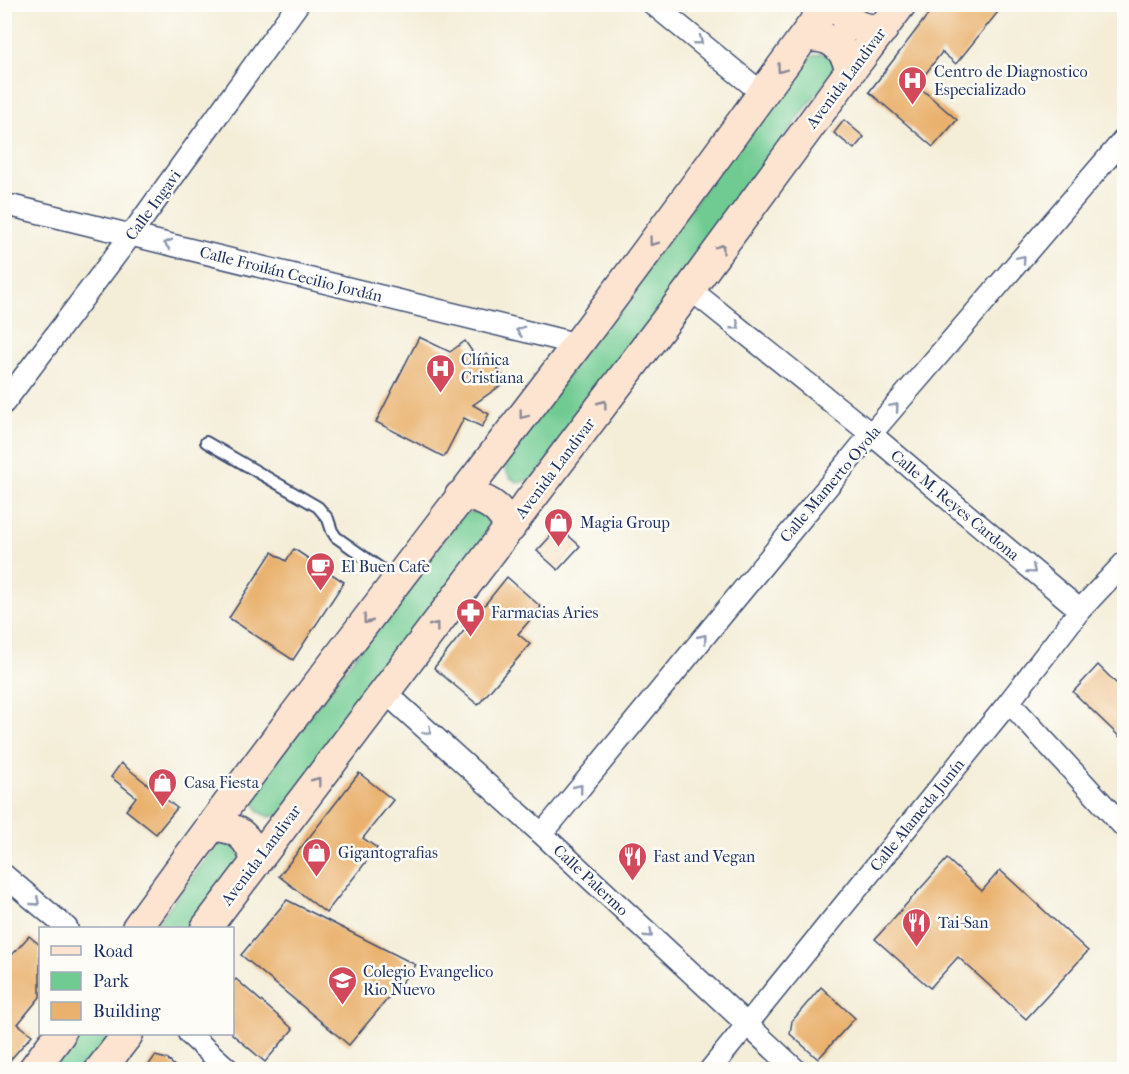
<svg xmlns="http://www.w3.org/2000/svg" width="1129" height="1074" font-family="'IM FELL French Canon',serif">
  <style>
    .green { fill: #70cb92; stroke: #467d78; stroke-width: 1.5 }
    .building { fill: #e9b16d }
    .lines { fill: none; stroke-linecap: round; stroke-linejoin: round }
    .service-casing { stroke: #3c4c70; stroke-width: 14 }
    .minor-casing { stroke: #3c4c70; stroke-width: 24 }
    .secondary-casing { stroke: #3c4c70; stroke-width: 33 }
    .service { stroke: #fff; stroke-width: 10 }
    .minor { stroke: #fff; stroke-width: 21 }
    .secondary { stroke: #fde4d1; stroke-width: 30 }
    .oneway { stroke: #8d97ae }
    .oneway2 { stroke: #8c8a98 }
    .labels { text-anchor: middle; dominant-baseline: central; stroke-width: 5; stroke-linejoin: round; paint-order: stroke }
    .poi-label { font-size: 16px; fill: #1b2f5e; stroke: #fdfcf7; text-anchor: start }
    .street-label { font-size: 16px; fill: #1b2f5e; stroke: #fdfcf7 }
  </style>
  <rect width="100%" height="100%" fill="#fdfcf7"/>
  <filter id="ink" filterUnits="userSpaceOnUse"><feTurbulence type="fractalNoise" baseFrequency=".0167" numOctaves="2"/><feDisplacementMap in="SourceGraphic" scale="12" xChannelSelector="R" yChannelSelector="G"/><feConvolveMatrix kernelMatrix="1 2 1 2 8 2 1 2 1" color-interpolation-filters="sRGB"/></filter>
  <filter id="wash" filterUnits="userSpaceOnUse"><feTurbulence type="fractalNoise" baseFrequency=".008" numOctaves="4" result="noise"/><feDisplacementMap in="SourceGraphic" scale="24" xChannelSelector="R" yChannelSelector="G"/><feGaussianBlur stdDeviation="1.35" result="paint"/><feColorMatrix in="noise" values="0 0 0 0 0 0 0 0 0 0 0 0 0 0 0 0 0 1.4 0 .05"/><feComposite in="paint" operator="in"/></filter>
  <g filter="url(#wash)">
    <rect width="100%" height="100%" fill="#f4eed9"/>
    <!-- green -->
    <path class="green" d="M822 53 831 58 837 66 534 478 519 483 510 478 505 469 509 454 800 60Z
      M478 512 487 519 492 529 285 813 270 817 259 812 254 801 257 785 464 513Z
      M231 844 242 857 198 928H153L217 845Z
      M73 1034H121L93 1069 46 1070Z"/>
    <g id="blocks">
      <!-- building -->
      <path class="building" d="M936 4H998L1002 7 956 64 942 52 917 85 957 120 933 147 869 92Z
        M844 120 864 137 854 149 834 133Z
        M419 337 450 352 465 341 478 360 487 354 507 381 473 405 489 414 482 427 464 418 444 457 376 422Z
        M559 527 580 546 558 570 537 551Z
        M294 549 344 582 293 660 229 618 272 552 286 561Z
        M507 577 541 607 518 634 530 644 478 705 434 668Z
        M1098 665 1124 691V741L1073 692Z
        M121 763 177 808 156 834 126 810 136 797 111 777Z
        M359 773 393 800 363 838 377 848 326 913 279 876Z
        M947 859 982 891 1000 870 1088 951 1026 1019 958 957 930 988 875 939Z
        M287 900 416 965 349 1045 241 955Z
        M29 936 40 945V997L18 1024 32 1035 4 1067V964Z
        M236 979 293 1029 265 1062 232 1034V983Z
        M821 987 855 1018 818 1059 790 1034 792 1021Z
        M155 1056 167 1059 179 1070H145Z"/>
    </g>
  </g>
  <g filter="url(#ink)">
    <use href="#blocks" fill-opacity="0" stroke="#3c4c70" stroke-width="1.5"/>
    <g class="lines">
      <defs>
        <path id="service" d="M206 442 318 507 328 519 332 531 336 537 397 580"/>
        <path id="minor" d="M653 4 763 94
          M4 204 577 344
          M690 289 871 434 1080 610
          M4 403 131 235 298 4
          M385 692 542 834 796 1070
          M1009 702 1124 827
          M542 834 871 434 1124 139
          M4 875 67 928
          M189 1034 229 1070
          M710 1070 1009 702 1080 610 1124 563"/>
        <path id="secondary" d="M838 4C847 24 862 31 883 29
          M804 37C830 34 844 45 851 70
          M460 496C484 496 500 506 510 528
          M211 826C236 826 249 836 256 861
          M137 928C279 731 430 539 577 345 662 233 744 118 828 4
          M206 928 690 289 851 70 901 4
          M33 1070 60 1034
          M100 1070 128 1034"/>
      </defs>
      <!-- service casing -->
      <use href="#service" class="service-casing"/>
      <!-- minor casing -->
      <use href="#minor" class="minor-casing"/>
      <!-- secondary casing -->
      <use href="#secondary" class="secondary-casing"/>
      <!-- service -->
      <use href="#service" class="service"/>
      <!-- minor -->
      <use href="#minor" class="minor"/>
      <!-- secondary -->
      <use href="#secondary" class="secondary"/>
    </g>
    <!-- one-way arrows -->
    <defs><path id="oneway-chevron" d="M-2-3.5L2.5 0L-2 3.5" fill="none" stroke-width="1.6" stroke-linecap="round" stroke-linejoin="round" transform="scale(1.5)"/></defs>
    <g class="oneway">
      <use href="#oneway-chevron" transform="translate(699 41) rotate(39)"/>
      <use href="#oneway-chevron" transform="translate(168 244) rotate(-166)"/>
      <use href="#oneway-chevron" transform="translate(1022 259) rotate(-49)"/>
      <use href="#oneway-chevron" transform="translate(736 326) rotate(39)"/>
      <use href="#oneway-chevron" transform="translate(520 331) rotate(-166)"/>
      <use href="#oneway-chevron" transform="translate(895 407) rotate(-49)"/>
      <use href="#oneway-chevron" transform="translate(1032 570) rotate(40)"/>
      <use href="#oneway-chevron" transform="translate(703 638) rotate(-51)"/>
      <use href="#oneway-chevron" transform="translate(428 731) rotate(42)"/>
      <use href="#oneway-chevron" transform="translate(579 788) rotate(-51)"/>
      <use href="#oneway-chevron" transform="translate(36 902) rotate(41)"/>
      <use href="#oneway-chevron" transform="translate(649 934) rotate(43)"/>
    </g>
    <g class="oneway2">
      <use href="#oneway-chevron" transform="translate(781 69) rotate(126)"/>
      <use href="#oneway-chevron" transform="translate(653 242) rotate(127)"/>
      <use href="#oneway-chevron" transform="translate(721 248) rotate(-54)"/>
      <use href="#oneway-chevron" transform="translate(603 404) rotate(-53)"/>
      <use href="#oneway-chevron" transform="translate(523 415) rotate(128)"/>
      <use href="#oneway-chevron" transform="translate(367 620) rotate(127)"/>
      <use href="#oneway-chevron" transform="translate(435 626) rotate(-53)"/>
      <use href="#oneway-chevron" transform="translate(317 781) rotate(-53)"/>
    </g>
  </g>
  <!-- icons -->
  <defs>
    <symbol id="hospital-pin" viewBox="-11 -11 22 30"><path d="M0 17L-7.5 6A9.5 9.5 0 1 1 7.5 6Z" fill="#d1495b" stroke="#fdfcf7"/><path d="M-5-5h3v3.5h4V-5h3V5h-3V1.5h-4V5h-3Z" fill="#fff"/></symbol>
    <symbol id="shop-pin" viewBox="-11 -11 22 30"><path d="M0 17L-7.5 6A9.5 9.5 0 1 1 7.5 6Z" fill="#d1495b" stroke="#fdfcf7"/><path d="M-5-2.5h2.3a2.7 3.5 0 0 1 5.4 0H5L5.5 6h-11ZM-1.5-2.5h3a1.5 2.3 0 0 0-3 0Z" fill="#fff"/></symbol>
    <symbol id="cafe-pin" viewBox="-11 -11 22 30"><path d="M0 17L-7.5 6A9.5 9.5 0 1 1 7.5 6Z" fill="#d1495b" stroke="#fdfcf7"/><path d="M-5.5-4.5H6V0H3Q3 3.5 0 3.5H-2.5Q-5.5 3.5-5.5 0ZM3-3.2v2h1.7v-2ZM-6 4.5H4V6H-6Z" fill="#fff"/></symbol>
    <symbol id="pharmacy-pin" viewBox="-11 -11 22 30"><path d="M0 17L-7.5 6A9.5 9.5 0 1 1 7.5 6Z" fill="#d1495b" stroke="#fdfcf7"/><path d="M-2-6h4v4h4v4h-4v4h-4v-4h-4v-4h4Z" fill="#fff"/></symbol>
    <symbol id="restaurant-pin" viewBox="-11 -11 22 30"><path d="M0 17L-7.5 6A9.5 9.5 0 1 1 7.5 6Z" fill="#d1495b" stroke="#fdfcf7"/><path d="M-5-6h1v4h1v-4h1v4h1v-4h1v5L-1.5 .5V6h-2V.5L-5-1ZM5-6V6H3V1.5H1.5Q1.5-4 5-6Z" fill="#fff"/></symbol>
    <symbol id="school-pin" viewBox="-11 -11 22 30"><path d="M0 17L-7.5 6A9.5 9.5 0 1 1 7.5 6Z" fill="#d1495b" stroke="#fdfcf7"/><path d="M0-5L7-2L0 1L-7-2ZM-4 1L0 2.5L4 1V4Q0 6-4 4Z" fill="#fff"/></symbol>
  </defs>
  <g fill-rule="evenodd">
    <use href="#hospital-pin" x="896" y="64" width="33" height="45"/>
    <use href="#hospital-pin" x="424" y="352" width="33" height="45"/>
    <use href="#shop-pin" x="542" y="506" width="33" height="45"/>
    <use href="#cafe-pin" x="304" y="550" width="33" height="45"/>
    <use href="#pharmacy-pin" x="454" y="596" width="33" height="45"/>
    <use href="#shop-pin" x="146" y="766" width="33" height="45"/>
    <use href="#shop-pin" x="300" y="836" width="33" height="45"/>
    <use href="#restaurant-pin" x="616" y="840" width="33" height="45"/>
    <use href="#restaurant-pin" x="900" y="906" width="33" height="45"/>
    <use href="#school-pin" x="326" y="964" width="33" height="45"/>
  </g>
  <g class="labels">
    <!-- poi labels -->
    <g class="poi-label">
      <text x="934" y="71">Centro de Diagnostico<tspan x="934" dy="18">Especializado</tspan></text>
      <text x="461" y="359">Clínica<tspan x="461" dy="18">Cristiana</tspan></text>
      <text x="580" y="522">Magia Group</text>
      <text x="341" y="566">El Buen Cafe</text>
      <text x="491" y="612">Farmacias Aries</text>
      <text x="184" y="782">Casa Fiesta</text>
      <text x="338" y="852">Gigantografias</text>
      <text x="653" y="856">Fast and Vegan</text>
      <text x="938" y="922">Tai-San</text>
      <text x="363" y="971">Colegio Evangelico<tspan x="363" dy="18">Rio Nuevo</tspan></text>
    </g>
    <!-- street labels -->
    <g class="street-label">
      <text transform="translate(846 78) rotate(-53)">Avenida Landivar</text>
      <text transform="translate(153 205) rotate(-54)">Calle Ingavi</text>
      <text transform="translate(291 274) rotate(14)">Calle Froilán Cecilio Jordán</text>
      <text transform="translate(555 468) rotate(-53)">Avenida Landivar</text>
      <text transform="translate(830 484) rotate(-50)">Calle Mamerto Oyola</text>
      <text transform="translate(955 505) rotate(40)">Calle M. Reyes Cardona</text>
      <text transform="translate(917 815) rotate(-51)">Calle Alameda Junín</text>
      <text transform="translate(261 855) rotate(-53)">Avenida Landivar</text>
      <text transform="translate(591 880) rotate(43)">Calle Palermo</text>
    </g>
  </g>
  <!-- margin -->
  <rect width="1129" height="1074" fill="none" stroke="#fdfcf7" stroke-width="24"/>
  <!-- legend -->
  <rect x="39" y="927" width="195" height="108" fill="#fdfcf7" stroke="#a3aaba" stroke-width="1.5"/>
  <rect x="51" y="946" width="30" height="9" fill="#fde4d1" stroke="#a3aaba" stroke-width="1.5"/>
  <text x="93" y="957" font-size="18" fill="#1b2f5e">Road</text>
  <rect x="51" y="972" width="30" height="18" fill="#70cb92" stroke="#a3aaba" stroke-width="1.5"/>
  <text x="93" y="987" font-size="18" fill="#1b2f5e">Park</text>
  <rect x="51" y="1002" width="30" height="18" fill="#e9b16d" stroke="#a3aaba" stroke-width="1.5"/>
  <text x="93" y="1017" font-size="18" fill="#1b2f5e">Building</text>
</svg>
